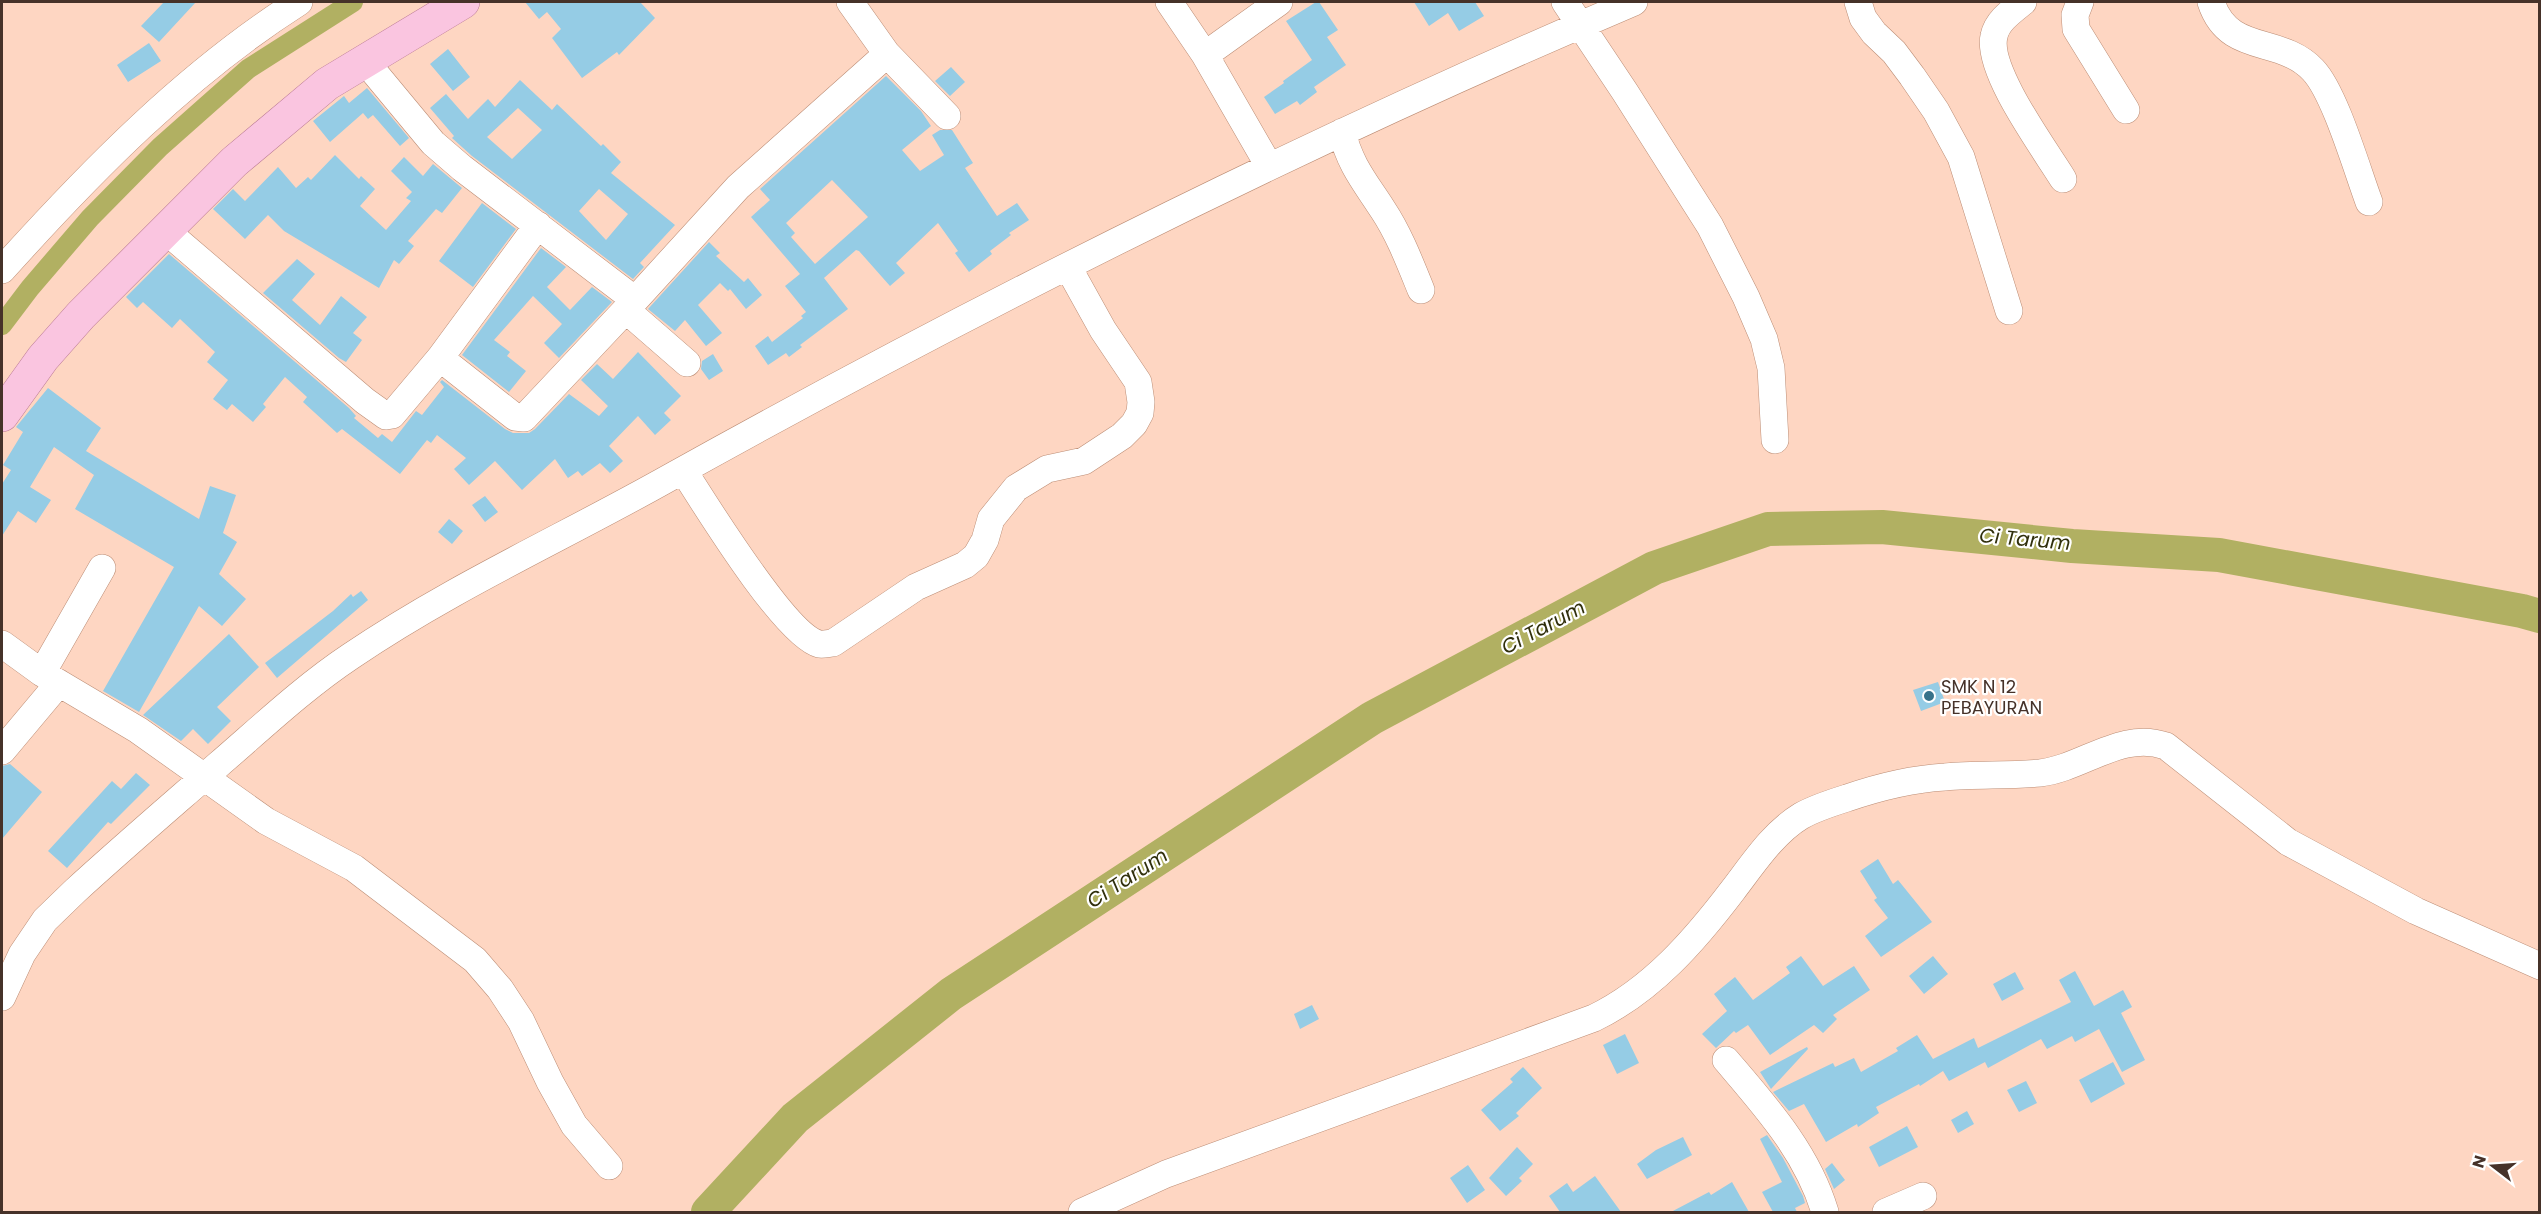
<svg xmlns="http://www.w3.org/2000/svg" width="2541" height="1214" font-family="Poppins,sans-serif">
  <style>
    .lines { fill: none; stroke-linecap: round; stroke-linejoin: round }
    .canal { stroke: #b1b062; stroke-width: 20 }
    .river { stroke: #b1b062; stroke-width: 34 }
    .building { fill: #95cce5; fill-rule: evenodd }
    .minor-casing { stroke: #bc8d75; stroke-width: 28 }
    .major-casing { stroke: #b97893; stroke-width: 34 }
    .minor { stroke: #fff; stroke-width: 27 }
    .major { stroke: #fac5e0; stroke-width: 33 }
    .poi-dot { fill: #37728a; stroke: #fff; stroke-width: 2 }
    .labels { text-anchor: middle; dominant-baseline: central; stroke-width: 4.5; stroke-linejoin: round; paint-order: stroke }
    .poi-label { font-size: 18px; fill: #463229; stroke: #fff; text-anchor: start }
    .water-label { font-size: 20px; font-style: italic; fill: #302f0c; stroke: #fff }
  </style>
  <rect width="100%" height="100%" fill="#fed6c2"/>
  <g class="lines">
    <!-- canal -->
    <path class="canal" d="M2 325 30 288 90 218 160 147 248 69 353 2"/>
    <!-- river -->
    <path class="river" d="M708 1212 795 1118 951 994 1372 718 1654 568 1768 529 1882 527 2072 546 2219 555 2522 611 2540 616"/>
  </g>
  <!-- building -->
  <path class="building" d="M164 2H196L159 42 141 26Z
    M525 2H640L655 18 619 55 617 52 582 78 552 38 561 29 547 12 539 19Z
    M1316 2H1319L1338 30 1327 37 1346 65 1314 87 1317 92 1300 105 1297 101 1275 114 1264 97 1284 83 1283 81 1312 60 1286 21Z
    M1414 2H1475L1484 16 1459 31 1448 13 1429 26Z
    M149 43 161 61 128 82 117 65Z
    M448 49 470 77 453 91 430 64Z
    M951 67 965 82 950 96 935 81Z
    M886 76 921 111 931 126 902 150 920 171 944 155 932 135 940 130H952L973 163 965 168 997 216 1017 203 1029 220 1009 233 1011 235 990 251 992 254 969 272 955 253 958 251 938 223 896 263 905 273 890 286 859 251 856 250 824 278 848 309 800 345 802 347 789 357 786 353 768 365 755 346 768 336 772 342 803 318 801 316 806 312 785 286 800 274 751 217 770 200 760 189ZM832 180 868 217 815 264 791 237 795 233 786 223Z
    M520 80 552 110 557 104 601 146 603 144 621 162 611 173 675 225 640 263 644 267 633 279 472 156 452 138 454 136 430 108 446 94 468 119 488 99 495 107ZM518 108 542 130 512 159 487 137ZM599 189 628 214 606 240 579 211Z
    M367 88 409 138 400 146 373 115 368 119 363 113 330 142 313 121 344 96 349 103Z
    M335 155 359 179 361 176 375 189 360 206 386 230 411 201 406 198 412 192 391 171 404 157 423 176 433 164 462 188 442 213 436 209 408 241 414 246 399 264 394 260 379 288 284 231 268 215 245 239 213 209 233 189 245 201 278 167 296 188 308 177 311 180Z
    M482 203 516 229 473 287 439 261Z
    M709 242 720 253 716 256 744 282 748 278 762 295 746 309 730 289 728 291 720 283 698 305 722 333 706 346 685 320 675 331 648 309Z
    M541 248 566 267 547 287 570 310 592 287 612 302 559 358 544 343 562 324 533 296 494 340 510 352 507 356 526 371 509 392 462 355Z
    M169 254 349 408 356 416 354 418 378 438 382 434 392 442 416 411 422 415 444 387 440 382 442 380 505 429 513 433H529L535 429 569 394 599 416 608 406 581 380 597 364 613 379 638 352 681 396 664 413 671 420 655 435 638 416 609 446 623 461 610 473 600 463 582 476 578 471 568 478 555 459 522 490 495 461 469 485 454 469 466 458 437 435 431 443 427 440 400 474 342 429 337 433 303 402 307 397 285 377 263 404 266 407 253 422 232 404 227 410 213 399 228 380 207 362 215 352 180 319 172 328 143 302 137 308 126 297Z
    M297 259 315 274 292 300 320 325 341 296 367 317 353 333 362 340 346 362 339 358 263 293Z
    M713 354 723 371 709 380 701 369 702 361Z
    M48 388 101 428 86 451 199 519 210 486 236 495 223 533 237 542 219 574 246 599 222 626 199 606 139 712 103 691 174 567 75 509 94 475 54 447 30 487 51 500 36 523 18 511 2 536V484L11 470 3 465 23 432 16 427Z
    M485 496 498 512 485 522 472 505Z
    M449 519 463 531 452 544 438 532Z
    M361 591 368 600 277 678 265 663 333 611 351 594 353 597Z
    M229 634 259 667 217 707 231 721 208 744 193 729 181 741 143 715Z
    M1938 682 1945 702 1921 711 1913 690Z
    M10 764 42 792 2 839V766Z
    M136 773 150 785 111 824 108 822 67 868 48 851 112 781 121 789Z
    M1878 859 1893 884 1898 880 1932 922 1881 957 1865 936 1888 918 1874 900 1877 898 1860 871Z
    M1801 956 1823 986 1854 966 1870 990 1833 1015 1837 1019 1823 1033 1814 1025 1770 1055 1748 1025 1736 1033 1734 1031 1716 1048 1702 1034 1727 1011 1714 994 1735 977 1753 1000 1790 973 1786 967Z
    M1933 956 1948 974 1924 994 1909 976Z
    M2075 971 2094 1006 2123 990 2132 1007 2121 1013 2145 1060 2122 1072 2099 1029 2075 1042 2072 1036 2047 1049 2041 1039 1988 1068 1985 1062 1949 1081 1943 1071 1920 1086 1919 1084 1876 1107 1879 1113 1858 1127 1857 1124 1826 1142 1804 1104 1789 1111 1773 1092 1833 1063 1835 1067 1854 1058 1861 1072 1898 1051 1896 1048 1917 1035 1933 1059 1974 1038 1978 1048 2071 1002 2059 980Z
    M2015 972 2024 989 2002 1001 1993 984Z
    M1312 1005 1319 1019 1300 1029 1294 1014Z
    M1625 1034 1639 1063 1617 1074 1603 1045Z
    M1807 1047 1808 1049 1771 1089 1760 1072Z
    M2113 1062 2125 1084 2091 1103 2079 1080Z
    M1523 1067 1542 1088 1516 1113 1519 1116 1500 1131 1481 1110 1513 1082 1510 1079Z
    M2026 1081 2037 1103 2019 1112 2007 1090Z
    M1967 1111 1974 1124 1958 1133 1951 1120Z
    M1907 1126 1918 1147 1879 1167 1869 1147Z
    M1767 1135 1783 1158 1803 1196 1805 1203 1795 1208 1797 1212H1773L1762 1192 1782 1182 1760 1139Z
    M1683 1137 1692 1155 1647 1179 1637 1164 1656 1150Z
    M1517 1147 1533 1164 1519 1178 1522 1181 1506 1196 1489 1178Z
    M1832 1163 1845 1180 1834 1189 1825 1169Z
    M1468 1165 1485 1190 1467 1203 1450 1178Z
    M1595 1176 1621 1212H1560L1549 1196 1567 1183 1573 1192Z
    M1732 1182 1749 1212H1671L1709 1192 1711 1195Z"/>
  <g class="lines">
    <defs>
      <path id="minor" d="M1169 2 1205 55 1269 166
        M1565 2 1625 92 1710 226 1746 297 1764 339 1771 368 1775 440
        M1858 2 1863 18 1874 33 1894 52 1912 76 1936 111 1961 157 2009 311
        M2023 2C2012 11 1997 21 1994 36 1986 70 2044 148 2063 179
        M2080 2 2075 15 2076 29 2126 110
        M2211 2C2229 56 2280 35 2313 70 2335 93 2357 170 2369 202
        M887 54 947 116
        M1205 55 1279 2
        M365 61 433 143 462 168 635 300 738 187 887 54 850 2
        M1342 132C1350 165 1365 182 1383 210 1399 234 1410 263 1421 290
        M166 231 365 401 386 416 392 415 440 358 538 225
        M2 270C91 171 186 74 299 2
        M626 310 687 363
        M440 358 515 417 524 418 635 300
        M683 470C705 504 785 635 819 644 823 645 829 643 833 643L916 587 965 565 976 556 985 540 991 519 1016 488 1047 469 1084 461 1122 436 1134 424 1140 413 1141 402 1138 382 1103 330 1068 267
        M2 644 42 673 138 730 266 821 354 868 475 960 500 989 521 1021 550 1082 574 1125 609 1166
        M42 673 102 568
        M2 751 59 683
        M2 997 22 954 45 920 75 891C122 848 170 807 218 765 261 728 303 688 351 656 451 588 562 538 667 479 981 304 1303 143 1634 2
        M1726 1060C1766 1107 1807 1152 1825 1212
        M1082 1212 1166 1174 1594 1018C1652 990 1695 940 1733 890 1753 864 1773 833 1801 816 1815 808 1831 803 1847 798 1879 787 1911 779 1945 777 1976 774 2008 776 2040 773 2083 768 2122 730 2166 746L2288 842 2416 911 2540 966
        M1886 1212 1923 1196"/>
      <path id="major" d="M2 415 43 358 81 315 234 162 327 84 463 2"/>
    </defs>
    <!-- minor casing -->
    <use href="#minor" class="minor-casing"/>
    <!-- major casing -->
    <use href="#major" class="major-casing"/>
    <!-- minor -->
    <use href="#minor" class="minor"/>
    <!-- major -->
    <use href="#major" class="major"/>
  </g>
  <!-- markers -->
  <circle class="poi-dot" cx="1929" cy="696" r="6"/>
  <g class="labels">
    <!-- poi labels -->
    <g class="poi-label">
      <text x="1941" y="686">SMK N 12<tspan x="1941" dy="21">PEBAYURAN</tspan></text>
    </g>
    <!-- water labels -->
    <g class="water-label">
      <text transform="translate(2025 539) rotate(5)">Ci Tarum</text>
      <text transform="translate(1543 627) rotate(-28)">Ci Tarum</text>
      <text transform="translate(1127 878) rotate(-33)">Ci Tarum</text>
    </g>
  </g>
  <!-- border -->
  <rect width="2541" height="1214" fill="none" stroke="#463229" stroke-width="6"/>
  <!-- north arrow -->
  <g transform="translate(2493 1166) rotate(287)" stroke="#ffffff" stroke-width="4.5" paint-order="stroke">
  <path d="M0-4.5L10 22L0 15L-10 22Z" fill="#463229"/>
  <text y="-9" font-size="16" font-weight="bold" text-anchor="middle" fill="#463229">N</text>
  </g>
</svg>
